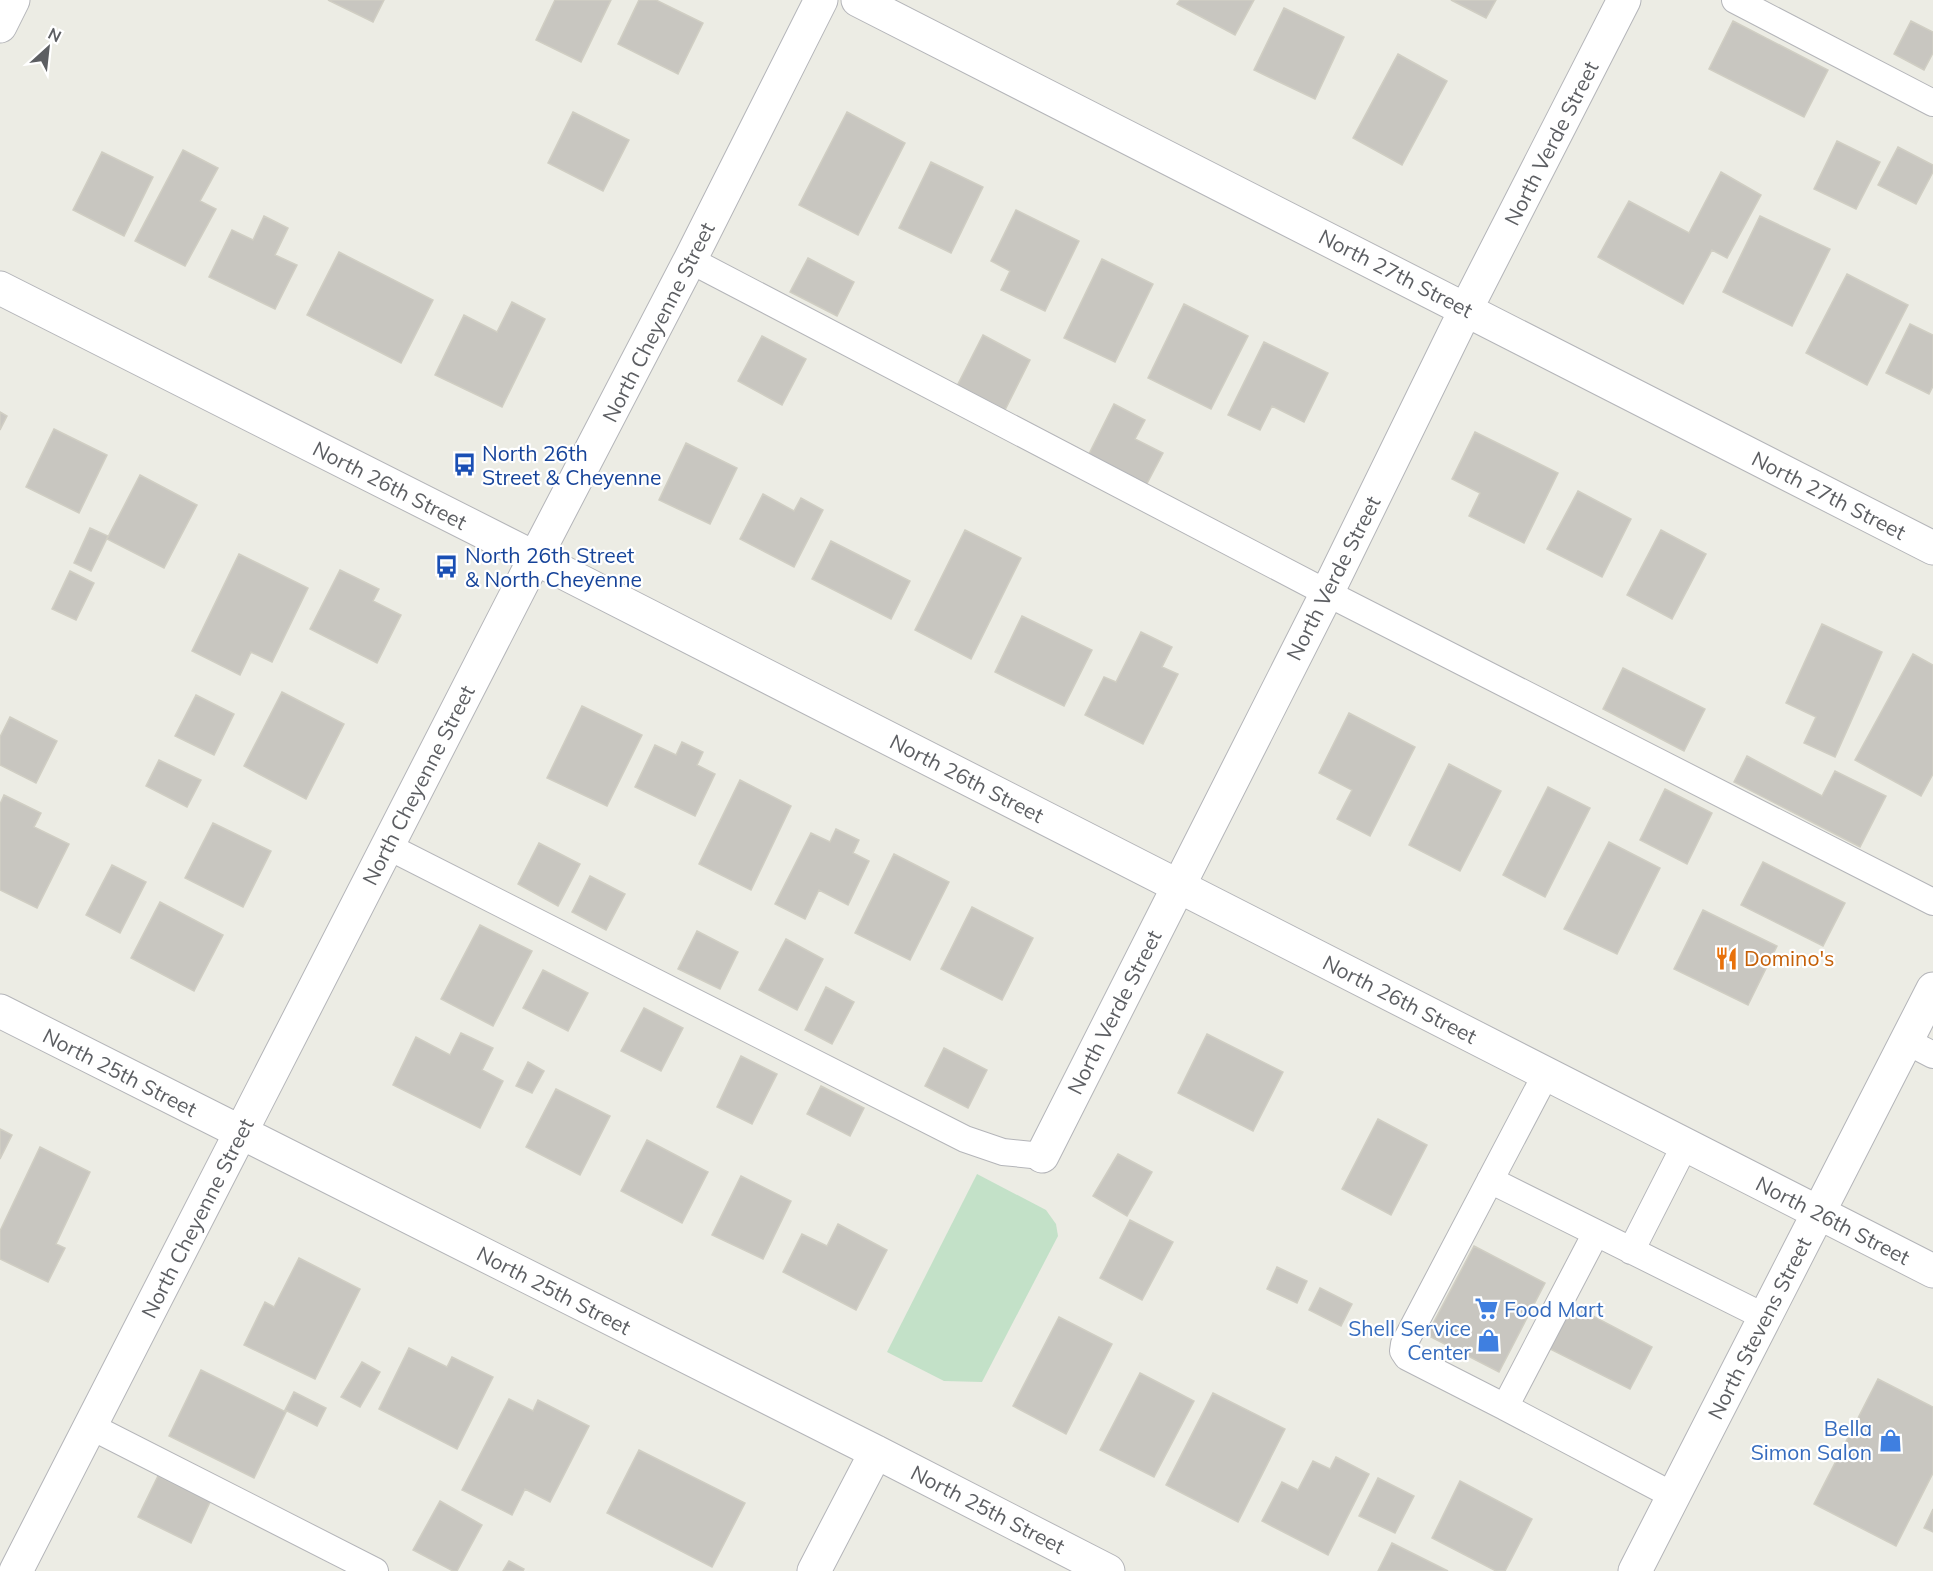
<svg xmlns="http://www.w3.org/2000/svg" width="1933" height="1571" font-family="Mulish,sans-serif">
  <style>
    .green { fill: #c3e1c8 }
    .building { fill: #c8c6c0; stroke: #d0cec3; stroke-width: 1.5 }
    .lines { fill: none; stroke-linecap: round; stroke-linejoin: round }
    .service-casing { stroke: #b4b5b9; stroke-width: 28 }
    .minor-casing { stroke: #b4b5b9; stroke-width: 35 }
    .tertiary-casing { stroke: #b4b5b9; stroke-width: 35 }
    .service { stroke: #fff; stroke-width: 26 }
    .minor { stroke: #fff; stroke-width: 33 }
    .tertiary { stroke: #fff; stroke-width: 33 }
    .labels { text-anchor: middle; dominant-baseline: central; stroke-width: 4.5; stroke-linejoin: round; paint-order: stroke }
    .street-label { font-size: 21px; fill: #5c5e62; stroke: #fff }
    .transit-label { font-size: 21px; fill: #164399; stroke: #fff; text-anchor: start }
    .food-label { font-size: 21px; fill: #c56008; stroke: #fff; text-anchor: start }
    .shop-label { font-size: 21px; fill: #366cbe; stroke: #fff; text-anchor: end }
  </style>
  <rect width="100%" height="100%" fill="#ecece4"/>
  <!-- green -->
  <path class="green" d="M977 1174 1046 1210 1056 1224 1058 1236 982 1382 944 1381 887 1352Z"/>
  <!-- building -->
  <path class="building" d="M328 0H384L373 22Z
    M555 0H611L581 62 536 40Z
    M639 0H656L703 23 678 74 618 44Z
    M1180 0H1254L1235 35 1177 4Z
    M1451 0H1496L1486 18Z
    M1284 8 1344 37 1315 99 1254 70Z
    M1733 21 1828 70 1804 117 1709 69Z
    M1911 21 1933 32V53L1924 70 1894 54Z
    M1398 54 1447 81 1402 165 1353 138Z
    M573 112 629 140 603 191 548 163Z
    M847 112 905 143 858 235 799 205Z
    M1837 141 1880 162 1856 209 1814 189Z
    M1898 147 1933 165V172L1916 204 1878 185Z
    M183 150 218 168 200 201 216 209 185 266 135 241Z
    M102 152 153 177 124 236 73 210Z
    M931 162 983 187 951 253 899 228Z
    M1721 172 1761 195 1727 258 1712 250 1683 304 1598 257 1629 201 1689 233Z
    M1016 210 1079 241 1045 311 1001 290 1010 271 991 261Z
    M264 216 288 228 275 255 297 265 275 309 209 277 232 230 253 240Z
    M1760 216 1830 249 1792 326 1723 292Z
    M339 252 433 300 401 363 307 315Z
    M808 258 854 282 837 316 790 292Z
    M1102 259 1153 284 1115 362 1064 338Z
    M1847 274 1908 305 1867 385 1806 353Z
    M512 302 545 319 502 407 435 375 464 315 497 332Z
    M1184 304 1248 336 1211 409 1148 378Z
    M1910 324 1933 335V386L1929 394 1886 373Z
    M983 335 1030 360 1005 410 957 386Z
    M762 336 806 359 782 405 738 381Z
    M1264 342 1328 373 1304 422 1272 406 1260 430 1228 415Z
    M1114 404 1145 420 1135 439 1163 453 1143 491 1085 462Z
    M0 412 7 416 0 430Z
    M54 429 107 455 79 513 26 487Z
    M1475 432 1558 473 1524 543 1469 516 1480 493 1452 479Z
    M686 443 737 468 710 524 659 500Z
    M140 475 197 505 164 568 107 539Z
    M1578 491 1631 519 1602 577 1547 549Z
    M763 494 794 511 801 498 823 510 794 567 740 539Z
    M90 528 108 536 91 571 74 563Z
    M965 530 1021 558 971 659 915 630Z
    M1661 530 1706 554 1672 619 1627 595Z
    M831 541 910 581 891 619 812 579Z
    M239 554 308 588 272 662 251 652 240 675 192 651Z
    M340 570 379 589 373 601 401 615 377 663 310 629Z
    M70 571 94 583 76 620 52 609Z
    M1022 616 1092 650 1064 706 995 672Z
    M1822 624 1882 652 1835 757 1804 743 1816 717 1786 703Z
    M1141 632 1172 647 1162 667 1178 674 1143 744 1085 715 1104 677 1116 682Z
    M1913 654 1933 665V774L1921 796 1855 760Z
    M1623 668 1705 709 1684 751 1603 709Z
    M282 692 344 724 306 799 244 766Z
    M196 695 234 714 214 755 175 736Z
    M582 706 642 735 607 806 547 778Z
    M1349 713 1415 747 1370 836 1337 819 1352 790 1319 773Z
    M10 717 57 741 36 783 0 765V737Z
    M682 742 703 752 697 765 715 774 695 816 635 787 655 745 676 755Z
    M1747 756 1822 796 1835 771 1886 796 1860 847 1734 782Z
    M159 760 201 780 187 807 146 786Z
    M1449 764 1501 791 1460 871 1409 845Z
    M740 780 791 806 751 890 699 864Z
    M1548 787 1590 808 1545 897 1503 875Z
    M1665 789 1712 813 1687 864 1640 840Z
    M4 795 41 813 34 827 69 844 37 908 0 890V804Z
    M213 823 271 851 243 907 185 878Z
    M836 829 859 840 853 853 869 861 848 905 819 890 805 919 775 904 811 833 830 842Z
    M1609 842 1660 868 1617 954 1564 929Z
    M539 843 580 864 558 906 518 884Z
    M894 854 949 882 910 960 855 933Z
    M1763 862 1845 903 1823 946 1741 905Z
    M112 865 146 882 120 933 86 915Z
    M590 876 625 894 606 930 572 912Z
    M160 902 223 935 194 991 131 958Z
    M972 907 1033 938 1002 1000 941 969Z
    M1703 910 1777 946 1748 1005 1674 969Z
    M480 925 532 951 493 1026 441 999Z
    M697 931 738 952 720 989 678 969Z
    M786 939 823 959 797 1010 759 990Z
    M543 970 588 993 568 1031 523 1008Z
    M826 987 854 1002 832 1044 805 1030Z
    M644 1008 683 1028 661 1071 621 1051Z
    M461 1033 493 1048 482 1070 503 1081 480 1128 393 1085 416 1037 450 1055Z
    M1207 1034 1283 1072 1253 1131 1178 1093Z
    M944 1048 987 1070 968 1108 925 1086Z
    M741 1056 777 1074 752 1124 717 1107Z
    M528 1062 544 1071 532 1093 516 1086Z
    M821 1086 864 1108 850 1136 807 1114Z
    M556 1089 610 1116 580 1175 526 1147Z
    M1378 1119 1427 1145 1391 1215 1342 1189Z
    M0 1129 12 1135 0 1159Z
    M647 1140 708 1172 682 1223 621 1191Z
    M40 1147 90 1172 56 1244 65 1248 48 1282 0 1259V1231Z
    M1118 1154 1152 1172 1127 1216 1093 1196Z
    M741 1176 791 1201 763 1259 712 1235Z
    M1130 1220 1173 1242 1142 1300 1100 1278Z
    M838 1224 887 1250 856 1310 783 1272 802 1234 827 1246Z
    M1474 1246 1545 1283 1499 1372 1427 1335Z
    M299 1258 360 1289 315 1379 244 1345 265 1302 274 1307Z
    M1277 1267 1307 1281 1297 1303 1267 1289Z
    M1320 1288 1352 1304 1341 1326 1309 1310Z
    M1568 1303 1652 1347 1630 1389 1546 1347Z
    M1059 1317 1112 1344 1066 1434 1013 1406Z
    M409 1348 447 1367 452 1357 493 1377 457 1449 379 1409Z
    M362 1362 380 1372 360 1407 341 1397Z
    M201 1370 286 1412 254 1478 169 1436Z
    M1140 1373 1194 1401 1154 1477 1100 1450Z
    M1878 1379 1933 1407V1473L1896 1546 1814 1504Z
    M294 1392 326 1408 317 1426 285 1410Z
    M1213 1393 1285 1429 1238 1522 1166 1485Z
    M509 1399 533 1411 538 1400 589 1426 550 1502 525 1489 512 1515 462 1490Z
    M639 1450 745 1503 712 1567 607 1513Z
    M1336 1457 1369 1474 1328 1555 1262 1521 1282 1482 1298 1490 1313 1461 1330 1469Z
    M158 1476 210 1502 191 1543 138 1517Z
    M1378 1478 1414 1496 1395 1533 1359 1516Z
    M1460 1481 1532 1519 1505 1571H1496L1432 1538Z
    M440 1501 482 1525 457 1571H453L413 1550Z
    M1933 1509V1532L1924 1528Z
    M1392 1543 1448 1571H1378Z
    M509 1561 524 1569 523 1571H503Z"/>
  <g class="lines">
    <defs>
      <path id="service" d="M1735 0 1933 103
        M690 260 1327 593 1933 902
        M387 846 965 1139 1003 1152 1042 1156
        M1906 1041 1933 1055
        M1490 1180 1765 1317
        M1596 1233 1505 1407 1674 1496
        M1631 1251 1685 1145
        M1505 1407 1407 1357 1403 1351 1404 1344 1546 1074
        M90 1426 375 1571"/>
      <path id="minor" d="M858 0 1933 548
        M0 26 13 0
        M0 1011 876 1452 1108 1571
        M1042 1156 1327 593 1466 309 1624 0
        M16 1571 535 558 690 260 821 0
        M814 1571 876 1452"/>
      <path id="tertiary" d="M0 288 535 558 1933 1271
        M1635 1571 1933 989"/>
    </defs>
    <!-- service casing -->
    <use href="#service" class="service-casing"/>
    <!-- minor casing -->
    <use href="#minor" class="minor-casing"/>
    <!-- tertiary casing -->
    <use href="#tertiary" class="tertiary-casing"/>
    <!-- service -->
    <use href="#service" class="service"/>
    <!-- minor -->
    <use href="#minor" class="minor"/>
    <!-- tertiary -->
    <use href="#tertiary" class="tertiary"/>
  </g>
  <!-- icons -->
  <defs>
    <symbol id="bus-bare" viewBox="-9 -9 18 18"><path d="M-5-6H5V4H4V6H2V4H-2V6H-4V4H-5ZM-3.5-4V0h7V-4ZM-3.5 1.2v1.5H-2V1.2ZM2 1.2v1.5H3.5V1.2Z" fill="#1a4fb4" stroke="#fff" stroke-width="2.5" paint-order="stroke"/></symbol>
    <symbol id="restaurant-bare" viewBox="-9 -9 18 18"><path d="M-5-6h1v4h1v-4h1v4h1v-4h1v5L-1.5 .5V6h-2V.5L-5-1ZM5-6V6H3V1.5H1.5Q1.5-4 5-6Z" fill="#e8710a" stroke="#fff" stroke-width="2.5" paint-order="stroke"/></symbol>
    <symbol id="supermarket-bare" viewBox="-9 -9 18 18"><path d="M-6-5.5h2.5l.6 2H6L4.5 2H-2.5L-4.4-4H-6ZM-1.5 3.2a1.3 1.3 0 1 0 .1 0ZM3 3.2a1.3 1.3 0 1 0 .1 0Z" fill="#3f7fe0" stroke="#fff" stroke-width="2.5" paint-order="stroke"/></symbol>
    <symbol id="shop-bare" viewBox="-9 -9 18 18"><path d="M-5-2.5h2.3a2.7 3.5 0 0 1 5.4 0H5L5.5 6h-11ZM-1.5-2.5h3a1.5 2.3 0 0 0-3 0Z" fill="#3f7fe0" stroke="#fff" stroke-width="2.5" paint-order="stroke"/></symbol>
  </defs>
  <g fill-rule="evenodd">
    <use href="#bus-bare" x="448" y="448" width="33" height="33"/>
    <use href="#bus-bare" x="430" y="550" width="33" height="33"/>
    <use href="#restaurant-bare" x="1710" y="942" width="33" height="33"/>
    <use href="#supermarket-bare" x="1470" y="1292" width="33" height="33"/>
    <use href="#shop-bare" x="1472" y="1324" width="33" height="33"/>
    <use href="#shop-bare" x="1874" y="1424" width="33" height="33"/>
  </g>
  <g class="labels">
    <!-- street labels -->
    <g class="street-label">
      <text transform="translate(1551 143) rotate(-63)">North Verde Street</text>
      <text transform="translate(1396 273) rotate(27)">North 27th Street</text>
      <text transform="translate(658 322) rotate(-63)">North Cheyenne Street</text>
      <text transform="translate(390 485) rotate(27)">North 26th Street</text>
      <text transform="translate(1829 495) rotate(27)">North 27th Street</text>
      <text transform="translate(1333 578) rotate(-63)">North Verde Street</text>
      <text transform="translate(967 778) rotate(27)">North 26th Street</text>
      <text transform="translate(418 785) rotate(-63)">North Cheyenne Street</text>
      <text transform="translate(1400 999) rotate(27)">North 26th Street</text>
      <text transform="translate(1114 1012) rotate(-63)">North Verde Street</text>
      <text transform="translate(120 1072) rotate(27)">North 25th Street</text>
      <text transform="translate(197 1218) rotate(-63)">North Cheyenne Street</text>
      <text transform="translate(1833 1220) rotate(27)">North 26th Street</text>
      <text transform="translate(554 1290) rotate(27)">North 25th Street</text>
      <text transform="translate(1759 1328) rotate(-63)">North Stevens Street</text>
      <text transform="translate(988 1509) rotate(27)">North 25th Street</text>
    </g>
    <!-- transit labels -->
    <g class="transit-label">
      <text x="482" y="453">North 26th<tspan x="482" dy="24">Street &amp; Cheyenne</tspan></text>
      <text x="465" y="555">North 26th Street<tspan x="465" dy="24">&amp; North Cheyenne</tspan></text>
    </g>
    <!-- food labels -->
    <g class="food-label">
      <text x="1744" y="958">Domino's</text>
    </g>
    <!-- shop labels -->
    <g class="shop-label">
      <text x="1504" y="1309" text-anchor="start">Food Mart</text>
      <text x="1471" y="1328">Shell Service<tspan x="1471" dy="24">Center</tspan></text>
      <text x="1872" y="1428">Bella<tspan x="1872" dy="24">Simon Salon</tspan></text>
    </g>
  </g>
  <!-- north arrow -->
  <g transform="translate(48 48) rotate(27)" stroke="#ffffff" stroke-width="4.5" paint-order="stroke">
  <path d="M0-4.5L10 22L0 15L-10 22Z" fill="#5c5e62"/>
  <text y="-9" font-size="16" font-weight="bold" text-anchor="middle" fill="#5c5e62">N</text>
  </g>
</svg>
